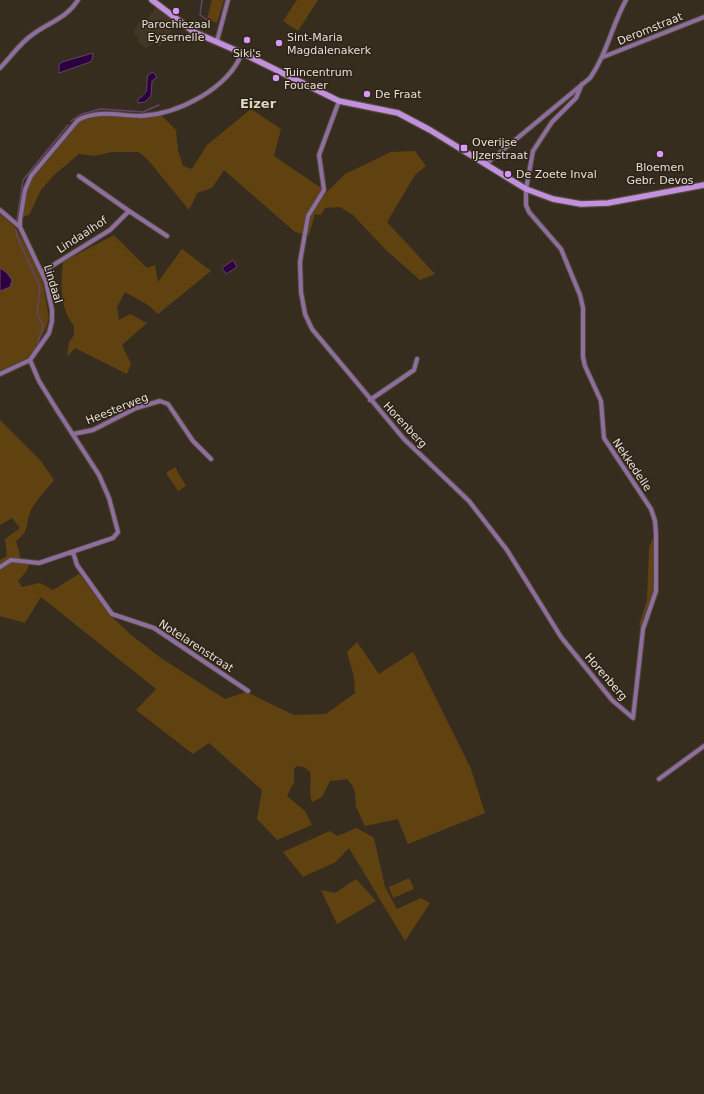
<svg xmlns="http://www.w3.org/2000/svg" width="704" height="1094" font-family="'DejaVu Sans',sans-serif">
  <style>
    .built { fill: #443624 }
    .green { fill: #604211 }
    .water { fill: #2c003e; stroke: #64436c }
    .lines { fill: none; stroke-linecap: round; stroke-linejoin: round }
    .stream { stroke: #64436c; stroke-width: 1.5 }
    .street-casing { stroke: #53493c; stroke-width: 6 }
    .secondary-casing { stroke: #53493c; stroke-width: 8 }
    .street { stroke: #8d6e9d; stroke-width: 4 }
    .secondary { stroke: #c291dd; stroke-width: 5.5 }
    .poi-dot { fill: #d89af8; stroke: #2d2316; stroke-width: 1.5 }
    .labels { text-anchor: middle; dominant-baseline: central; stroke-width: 3; stroke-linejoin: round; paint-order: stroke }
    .poi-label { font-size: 11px; fill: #e5dfd6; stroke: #2d2316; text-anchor: start }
    .street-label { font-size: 11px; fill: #e5dfd6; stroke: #2d2316 }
    .quarter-label { font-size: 13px; font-weight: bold; fill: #e1d5c3; stroke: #2d2316 }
  </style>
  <rect width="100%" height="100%" fill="#372d1f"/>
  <!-- built -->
  <path class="built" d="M156 7 177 23 160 47 155 43 146 48 137 42 139 39 133 32 139 22 143 25Z"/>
  <!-- green -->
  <path class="green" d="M212 0H224L217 23 207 19Z
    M297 0H318L298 31 283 21Z
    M251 109 281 129 274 156 327 192 345 174 391 152 415 151 426 166 415 175 387 222 435 274 420 280 386 250 353 215 340 207 325 208 321 215 315 214 309 235 295 232 224 170 212 188 197 193 189 210 149 161 139 152H111L95 156 79 154 54 175 41 190 29 215 22 217 26 186 81 119 108 114 161 115 176 130 178 151 183 166 192 169 207 145Z
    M0 214 15 227 22 239 42 278 49 318 45 331 29 357 0 371V291L4 290 7 273 0 268Z
    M114 235 147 268 155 265 158 282 182 249 211 271 158 314 148 305 125 292 117 307 119 320 130 314 147 323 122 345 131 364 127 374 75 348 67 357 69 342 74 335V326C59 308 61 283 63 262Z
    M0 420 41 461 54 480C47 489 38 498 32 508 24 522 32 529 16 541L22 563H30L26 572 18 581 22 587 40 583 53 590 79 574 111 616 130 634 161 658 225 699 246 692 294 715 326 714 355 693 354 677 347 652 357 642 379 674 413 652 471 769 485 813 408 844 398 819 365 826 356 807 355 792 352 785 347 779 330 781 322 797 312 802C308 791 312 784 310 772L304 767 297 766 294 769V782L287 796 305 811 312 825 277 840 257 819 262 790 209 743 193 754 136 710 156 689 41 597 25 623 0 616V560L7 556 5 539 20 528 12 518 0 525Z
    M175 467 186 486 178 491 166 473Z
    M654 536V590L641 628 639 625 647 600 649 548Z
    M357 828 374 838 385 887 397 909 421 898 430 903 405 941 349 848 336 862 303 877 283 852 330 831 337 836Z
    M409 878 414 889 393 898 389 887Z
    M356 879 376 901 337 924 321 890 335 893Z"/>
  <!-- water -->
  <path class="water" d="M93 53 92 60 90 62 59 73V65L62 62Z
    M153 72 157 77 152 81 151 96 145 102 138 103V99C151 92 145 86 148 75Z
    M233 260 237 267 226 274 222 268Z
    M0 268 7 273 12 280 10 287 0 291Z"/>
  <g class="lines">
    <!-- stream -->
    <path class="stream" d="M202 0 200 15 206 19
      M71 121 82 114 101 109 143 112 159 105
      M17 220 23 180 68 125
      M16 230 17 236 40 287 37 314 43 325 37 346 34 350"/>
    <defs>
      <path id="street" d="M217 41 228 0
        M603 57 704 17
        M0 68C10 58 20 43 32 35 49 22 66 19 78 0
        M582 84 576 98 552 122 533 151 526 189V205L529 212 561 249 580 295 583 308V357L585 366 601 401 604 438 651 509 655 521 656 535V591L643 629 633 718
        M339 101 319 155 324 190 308 216 300 262 301 292 305 314 312 329 404 439 469 501 507 550 561 637 612 700 633 718
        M486 164 590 78C607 54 612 25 626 0
        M79 176 129 211
        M0 210 20 227
        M42 272 110 230 129 211 167 236
        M0 374 30 360 49 333 52 321V310L46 282 20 227V220L25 190 31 176 78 120C99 109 119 116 141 116 178 114 228 89 242 53
        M370 400 414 370 417 359
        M73 434 93 430 136 408 160 401 168 404 193 441 211 459
        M73 552 77 565 112 614 154 628 248 691
        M0 567 11 560 39 563 113 538 118 532 109 498 99 475 57 410 39 381 30 360
        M659 779 704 746"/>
      <path id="secondary" d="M152 0 194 32 242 53 339 101 398 113 430 130 526 189 553 199 581 204 608 203 704 185"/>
    </defs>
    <!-- street casing -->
    <use href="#street" class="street-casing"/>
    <!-- secondary casing -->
    <use href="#secondary" class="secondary-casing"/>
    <!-- street -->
    <use href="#street" class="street"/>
    <!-- secondary -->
    <use href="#secondary" class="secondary"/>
  </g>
  <!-- markers -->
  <g class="poi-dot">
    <circle cx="176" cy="11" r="4"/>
    <circle cx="247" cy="40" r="4"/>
    <circle cx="279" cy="43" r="4"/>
    <circle cx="276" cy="78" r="4"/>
    <circle cx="367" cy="94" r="4"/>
    <rect x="460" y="144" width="8" height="8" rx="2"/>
    <circle cx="660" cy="154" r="4"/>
    <circle cx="508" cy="174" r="4"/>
  </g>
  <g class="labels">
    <!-- poi labels -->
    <g class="poi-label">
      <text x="176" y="24" text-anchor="middle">Parochiezaal<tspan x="176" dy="13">Eysernelle</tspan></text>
      <text x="287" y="37">Sint-Maria<tspan x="287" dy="13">Magdalenakerk</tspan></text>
      <text x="247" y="53" text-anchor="middle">Siki's</text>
      <text x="284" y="72">Tuincentrum<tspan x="284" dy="13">Foucaer</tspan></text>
      <text x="375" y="94">De Fraat</text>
      <text x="472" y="142">Overijse<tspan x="472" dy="13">IJzerstraat</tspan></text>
      <text x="660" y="167" text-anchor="middle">Bloemen<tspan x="660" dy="13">Gebr. Devos</tspan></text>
      <text x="516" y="174">De Zoete Inval</text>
    </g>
    <!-- street labels -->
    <g class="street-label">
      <text transform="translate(650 29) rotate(-22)">Deromstraat</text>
      <text transform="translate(82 235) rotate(-33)">Lindaalhof</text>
      <text transform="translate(53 284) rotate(73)">Lindaal</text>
      <text transform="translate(117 409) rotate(-22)">Heesterweg</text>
      <text transform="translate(405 425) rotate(47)">Horenberg</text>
      <text transform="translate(632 465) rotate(56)">Nekkedelle</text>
      <text transform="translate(196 646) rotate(33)">Notelarenstraat</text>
      <text transform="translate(606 677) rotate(49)">Horenberg</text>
    </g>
    <!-- quarter labels -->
    <g class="quarter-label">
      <text x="258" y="103">Eizer</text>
    </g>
  </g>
</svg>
